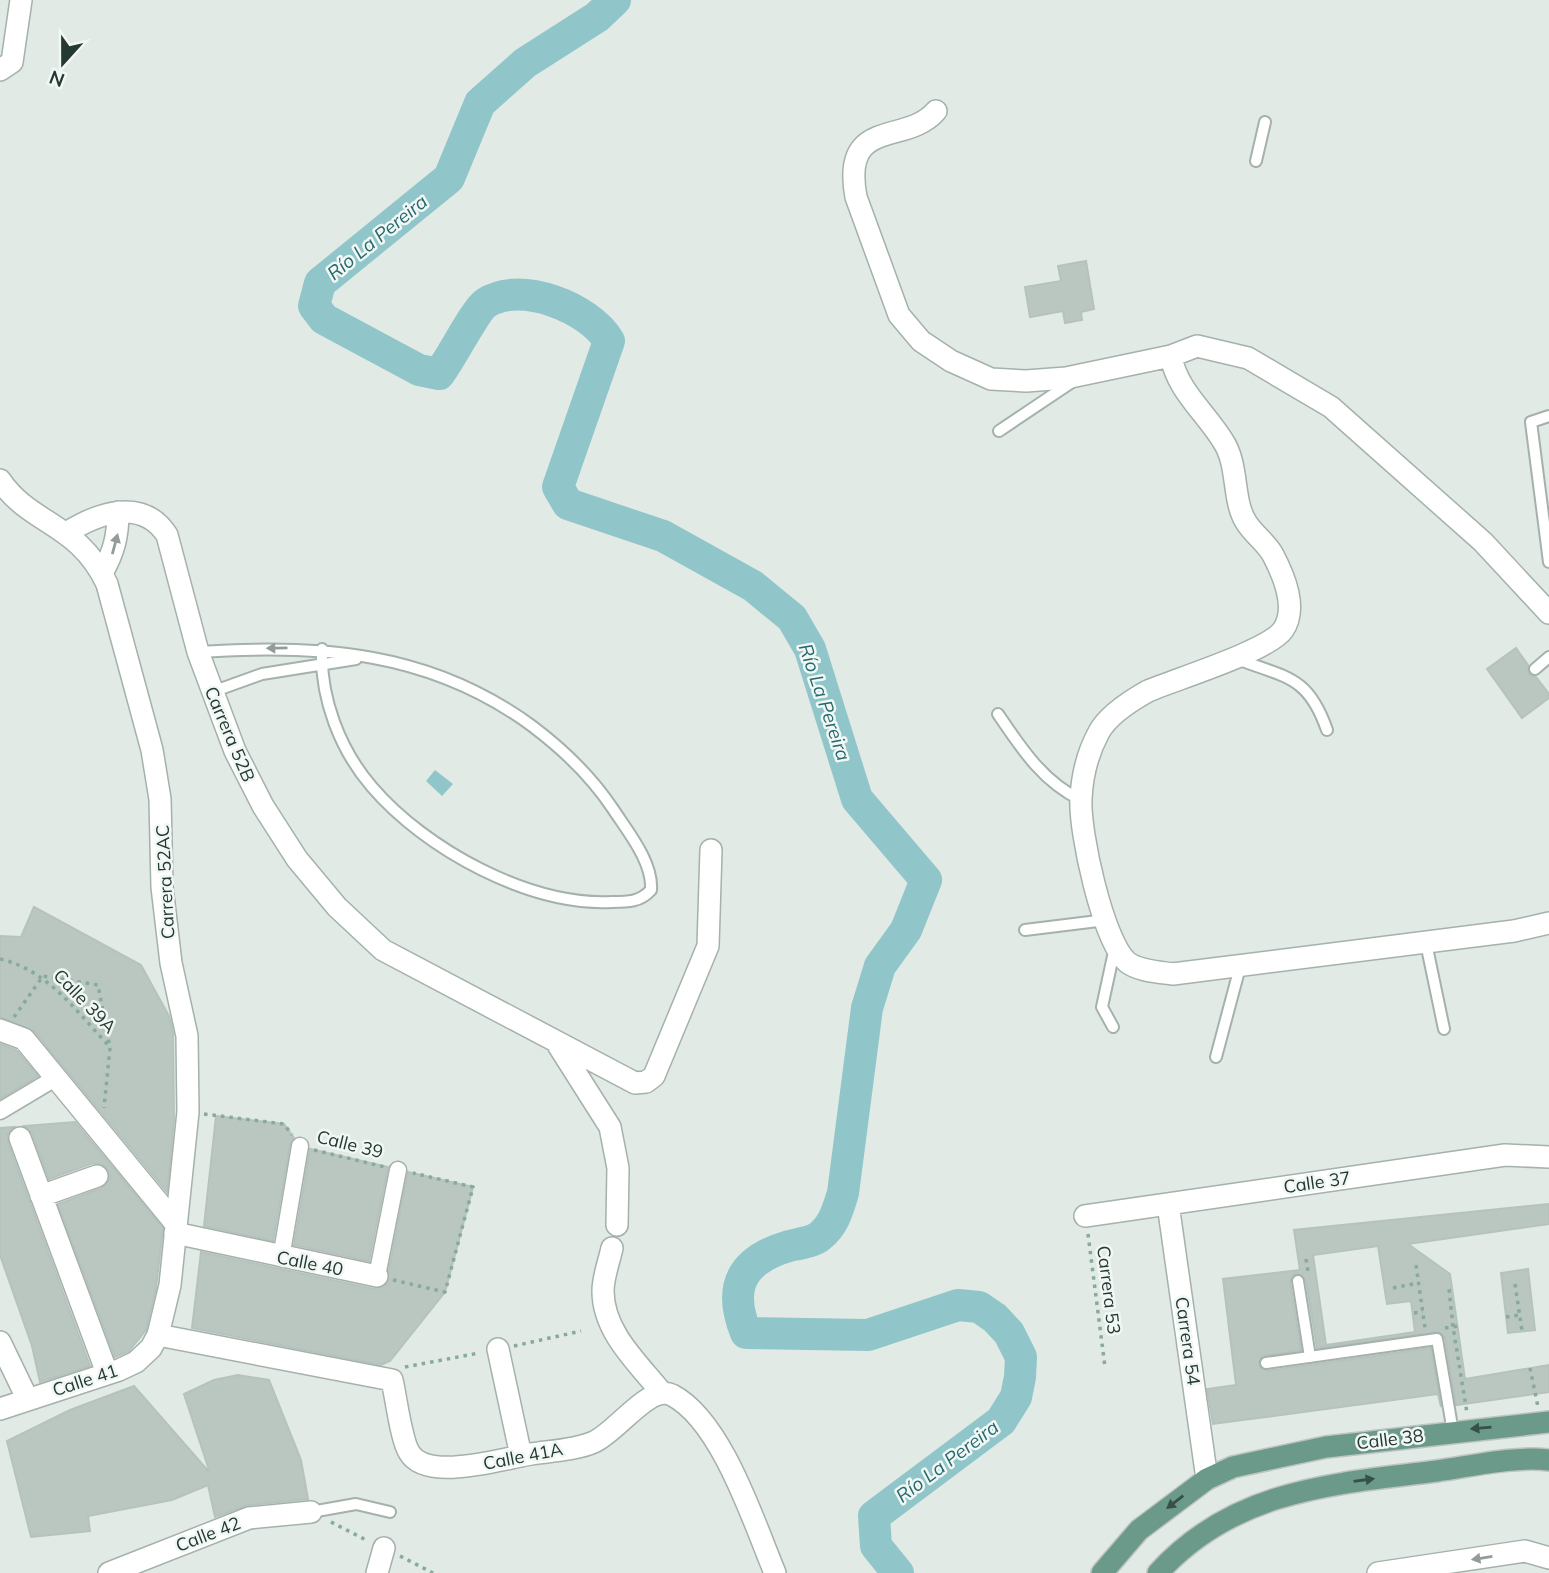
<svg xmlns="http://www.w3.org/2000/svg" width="1549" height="1573" font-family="Mulish,sans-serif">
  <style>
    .water { fill: #90c6c9 }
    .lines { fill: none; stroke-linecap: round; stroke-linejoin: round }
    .river { stroke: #90c6c9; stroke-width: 32 }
    .building { fill: #bac7c1; stroke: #b5c3bc; stroke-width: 2; fill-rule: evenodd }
    .service-casing { stroke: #a5b1ab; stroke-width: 14 }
    .pedestrian-casing { stroke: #a5b1ab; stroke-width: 19 }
    .minor-casing { stroke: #a5b1ab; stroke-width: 24 }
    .tertiary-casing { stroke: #a5b1ab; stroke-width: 24 }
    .primary-casing { stroke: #bdc4c1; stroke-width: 24 }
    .path { stroke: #86aa9b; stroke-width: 3.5; stroke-dasharray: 3.5 5; stroke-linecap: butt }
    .service { stroke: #fff; stroke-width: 10 }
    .pedestrian { stroke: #fff; stroke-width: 16 }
    .minor { stroke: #fff; stroke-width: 21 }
    .tertiary { stroke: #fff; stroke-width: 21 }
    .primary { stroke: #6b9a8a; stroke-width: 21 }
    .oneway { fill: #929c98 }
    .oneway2 { fill: #365147 }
    .labels { text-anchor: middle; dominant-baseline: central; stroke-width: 5; stroke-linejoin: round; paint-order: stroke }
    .street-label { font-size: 18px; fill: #243931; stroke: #f1f7f4 }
    .water-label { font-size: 19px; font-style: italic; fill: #25686d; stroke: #f1f7f4 }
  </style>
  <rect width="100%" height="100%" fill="#e1eae5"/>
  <!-- water -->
  <path class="water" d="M435 770 453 784 442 796 426 781Z"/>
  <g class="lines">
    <!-- river -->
    <path class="river" d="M615 0 597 17 525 63 480 103 449 178 320 283 314 306 324 319 419 370 439 374C450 360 476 309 486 303 520 280 590 308 609 341L558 487 568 504 663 536 753 586 792 618 810 649 857 799 926 880 906 930 880 966 867 1008 843 1193C838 1209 834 1225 820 1236 813 1242 798 1244 789 1246 742 1260 727 1286 746 1333L868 1335 958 1305 979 1307 995 1318 1009 1333 1021 1357 1020 1377 1016 1397 1001 1421 874 1516 876 1546 898 1573"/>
  </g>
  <!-- building -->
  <path class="building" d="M1086 261 1094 309 1081 312 1082 320 1065 323 1063 311 1030 317 1025 287 1061 281 1058 266Z
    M1516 648 1528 665 1529 674 1536 677 1549 694V698L1522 718 1487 669Z
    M34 907 141 965 169 1016 173 1032 174 1120 167 1192 34 1031 0 1017V936L21 937Z
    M0 1044 16 1050 38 1076 0 1099Z
    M216 1116 284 1124 294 1138 290 1144 273 1241 204 1226Z
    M75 1122 163 1228 156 1288 146 1330 129 1351 115 1357 58 1204 102 1188 110 1179 109 1171 105 1166 93 1163 49 1179 32 1133 24 1126Z
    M14 1127 7 1135 8 1143 90 1366 40 1382 32 1346 0 1255V1128Z
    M310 1149 388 1167 369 1261 294 1245Z
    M408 1172 473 1187 445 1292 390 1361 381 1365 192 1328 201 1252 374 1289 386 1285Z
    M1549 1204V1224L1408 1244 1450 1274 1465 1379 1549 1365V1392L1456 1405 1445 1338 1439 1332 1317 1348 1306 1280 1297 1273 1293 1275 1290 1282 1301 1350 1262 1356 1259 1361 1260 1368 1267 1371 1431 1348 1441 1407 1438 1394 1213 1424 1207 1389 1236 1385 1223 1279 1300 1270 1294 1230ZM1378 1246 1387 1304 1411 1301 1415 1332 1326 1345 1313 1255Z
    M1528 1269 1535 1330 1508 1333 1501 1273Z
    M238 1375 269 1380 301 1460 308 1499 248 1505 215 1517 208 1485 172 1500 88 1516 90 1531 31 1537 7 1441 70 1410 134 1386 210 1473 184 1394 214 1380Z"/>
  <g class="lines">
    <defs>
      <path id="service" d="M1256 161 1265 122
        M1549 416 1531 422 1549 562
        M999 431 1072 382
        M198 652C320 644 430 651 532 726 564 750 591 776 613 809 628 832 653 862 651 890 640 902 628 902 612 902 529 906 425 849 372 787 340 750 320 698 322 649
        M1237 659C1287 678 1308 676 1327 730
        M1535 669 1549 657
        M212 692 262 674 356 659
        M998 714C1021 748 1043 782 1081 800
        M1025 930 1106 920
        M1426 943 1444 1029
        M1113 1027 1102 1007 1115 947
        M1216 1057 1240 967
        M1298 1281 1310 1357
        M1266 1363 1437 1339 1453 1432
        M311 1512 356 1504 390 1512"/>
      <path id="pedestrian" d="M0 1111 57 1077
        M281 1258 300 1146
        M377 1276 398 1170"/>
      <path id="minor" d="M0 70 12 62 21 0
        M936 111C906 146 841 116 856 197L899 315 921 341 951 361 991 379 1026 381 1066 378 1171 356 1197 346 1248 358 1331 407 1483 542 1549 613
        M1171 356C1176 389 1206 413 1223 441 1239 465 1232 500 1246 522 1253 534 1266 542 1273 555 1284 576 1298 608 1283 630 1268 651 1176 679 1148 691 1132 700 1108 715 1099 732 1088 752 1082 776 1081 799 1079 831 1103 941 1127 962 1138 971 1159 972 1173 974L1514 931 1549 923
        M68 532C100 512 143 498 167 535L198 652 235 751 263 806 297 859 337 907 383 950 635 1083 646 1082 654 1076 708 946 711 850
        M102 573C114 552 118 536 118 512
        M0 1030 24 1039 176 1224
        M558 1045 610 1127 618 1168 617 1225
        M20 1138 107 1373
        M41 1196 97 1176
        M1168 1204 1207 1479
        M1085 1216 1505 1155 1549 1157
        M175 1233 377 1276
        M612 1248C609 1262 603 1277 603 1291 603 1332 638 1363 662 1393
        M158 1335 392 1380C396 1397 401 1439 409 1452 426 1483 505 1458 531 1454 551 1451 576 1450 594 1442 618 1431 649 1384 672 1395 722 1421 754 1523 775 1573
        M0 1342 27 1398
        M498 1349 521 1456
        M109 1573 249 1518 311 1512
        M377 1573 384 1548
        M1378 1573 1525 1551 1549 1558"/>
      <path id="tertiary" d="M0 480C30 525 79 523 107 584L152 750 160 799 162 887 171 963 187 1036 188 1112 170 1285 158 1335 151 1348 136 1362 119 1370 0 1409"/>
      <path id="primary" d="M1102 1573 1139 1530 1207 1479 1233 1467 1326 1447 1549 1422
        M1158 1573C1233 1490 1332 1484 1437 1471 1473 1466 1513 1456 1549 1460"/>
    </defs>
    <!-- service casing -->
    <use href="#service" class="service-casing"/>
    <!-- pedestrian casing -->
    <use href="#pedestrian" class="pedestrian-casing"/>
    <!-- minor casing -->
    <use href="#minor" class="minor-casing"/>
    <!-- tertiary casing -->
    <use href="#tertiary" class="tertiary-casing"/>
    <!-- primary casing -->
    <use href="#primary" class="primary-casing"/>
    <!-- path -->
    <path class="path" d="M0 959C48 970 76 1011 109 1046
      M14 1017 43 976 98 985 110 1048 104 1108
      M204 1114 284 1124 292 1135
      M314 1150 385 1167
      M1088 1234 1105 1367
      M1306 1259 1308 1271
      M1416 1265 1425 1328
      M393 1280 445 1292 473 1187 413 1173
      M1515 1284 1522 1331
      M1393 1288 1418 1283
      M1414 1313 1423 1312
      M1506 1317 1519 1315
      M1457 1326 1453 1327 1467 1413
      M1445 1328 1453 1327 1449 1289
      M514 1346 581 1331
      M405 1367 479 1353
      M1530 1368 1538 1407
      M331 1522 368 1541
      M400 1556 433 1573"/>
    <!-- service -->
    <use href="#service" class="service"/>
    <!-- pedestrian -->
    <use href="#pedestrian" class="pedestrian"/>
    <!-- minor -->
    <use href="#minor" class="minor"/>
    <!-- tertiary -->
    <use href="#tertiary" class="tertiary"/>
    <!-- primary -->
    <use href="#primary" class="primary"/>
  </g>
  <!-- one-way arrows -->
  <defs><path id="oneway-solid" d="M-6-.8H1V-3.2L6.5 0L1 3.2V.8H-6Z" transform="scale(1.75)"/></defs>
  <g class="oneway">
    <use href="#oneway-solid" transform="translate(115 544) rotate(-75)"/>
    <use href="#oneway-solid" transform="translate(277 648) rotate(179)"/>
    <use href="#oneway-solid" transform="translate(1482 1558) rotate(171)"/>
  </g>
  <g class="oneway2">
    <use href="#oneway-solid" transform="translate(1481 1428) rotate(175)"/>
    <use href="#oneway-solid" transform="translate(1364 1480) rotate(-8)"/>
    <use href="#oneway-solid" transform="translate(1175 1502) rotate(142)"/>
  </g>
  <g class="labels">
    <!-- street labels -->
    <g class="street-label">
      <text transform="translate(230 734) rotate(67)">Carrera 52B</text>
      <text transform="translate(165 882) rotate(-93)">Carrera 52AC</text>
      <text transform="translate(85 1001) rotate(46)">Calle 39A</text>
      <text transform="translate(350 1144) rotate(14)">Calle 39</text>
      <text transform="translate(1317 1182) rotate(-8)">Calle 37</text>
      <text transform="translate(310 1263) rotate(11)">Calle 40</text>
      <text transform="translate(1109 1290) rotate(83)">Carrera 53</text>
      <text transform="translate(1188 1341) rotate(82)">Carrera 54</text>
      <text transform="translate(85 1380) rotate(-18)">Calle 41</text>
      <text transform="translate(1390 1439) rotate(-7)">Calle 38</text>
      <text transform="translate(523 1456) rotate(-11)">Calle 41A</text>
      <text transform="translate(208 1534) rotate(-21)">Calle 42</text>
    </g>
    <!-- water labels -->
    <g class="water-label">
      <text transform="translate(377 237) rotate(-39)">Río La Pereira</text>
      <text transform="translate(825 702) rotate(71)">Río La Pereira</text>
      <text transform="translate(947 1461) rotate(-37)">Río La Pereira</text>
    </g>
  </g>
  <!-- north arrow -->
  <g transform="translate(63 63) rotate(201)" stroke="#f1f7f4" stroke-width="5" paint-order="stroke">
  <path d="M0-5L12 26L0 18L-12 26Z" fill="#243931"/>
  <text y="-10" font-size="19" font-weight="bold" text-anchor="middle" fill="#243931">N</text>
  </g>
</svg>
